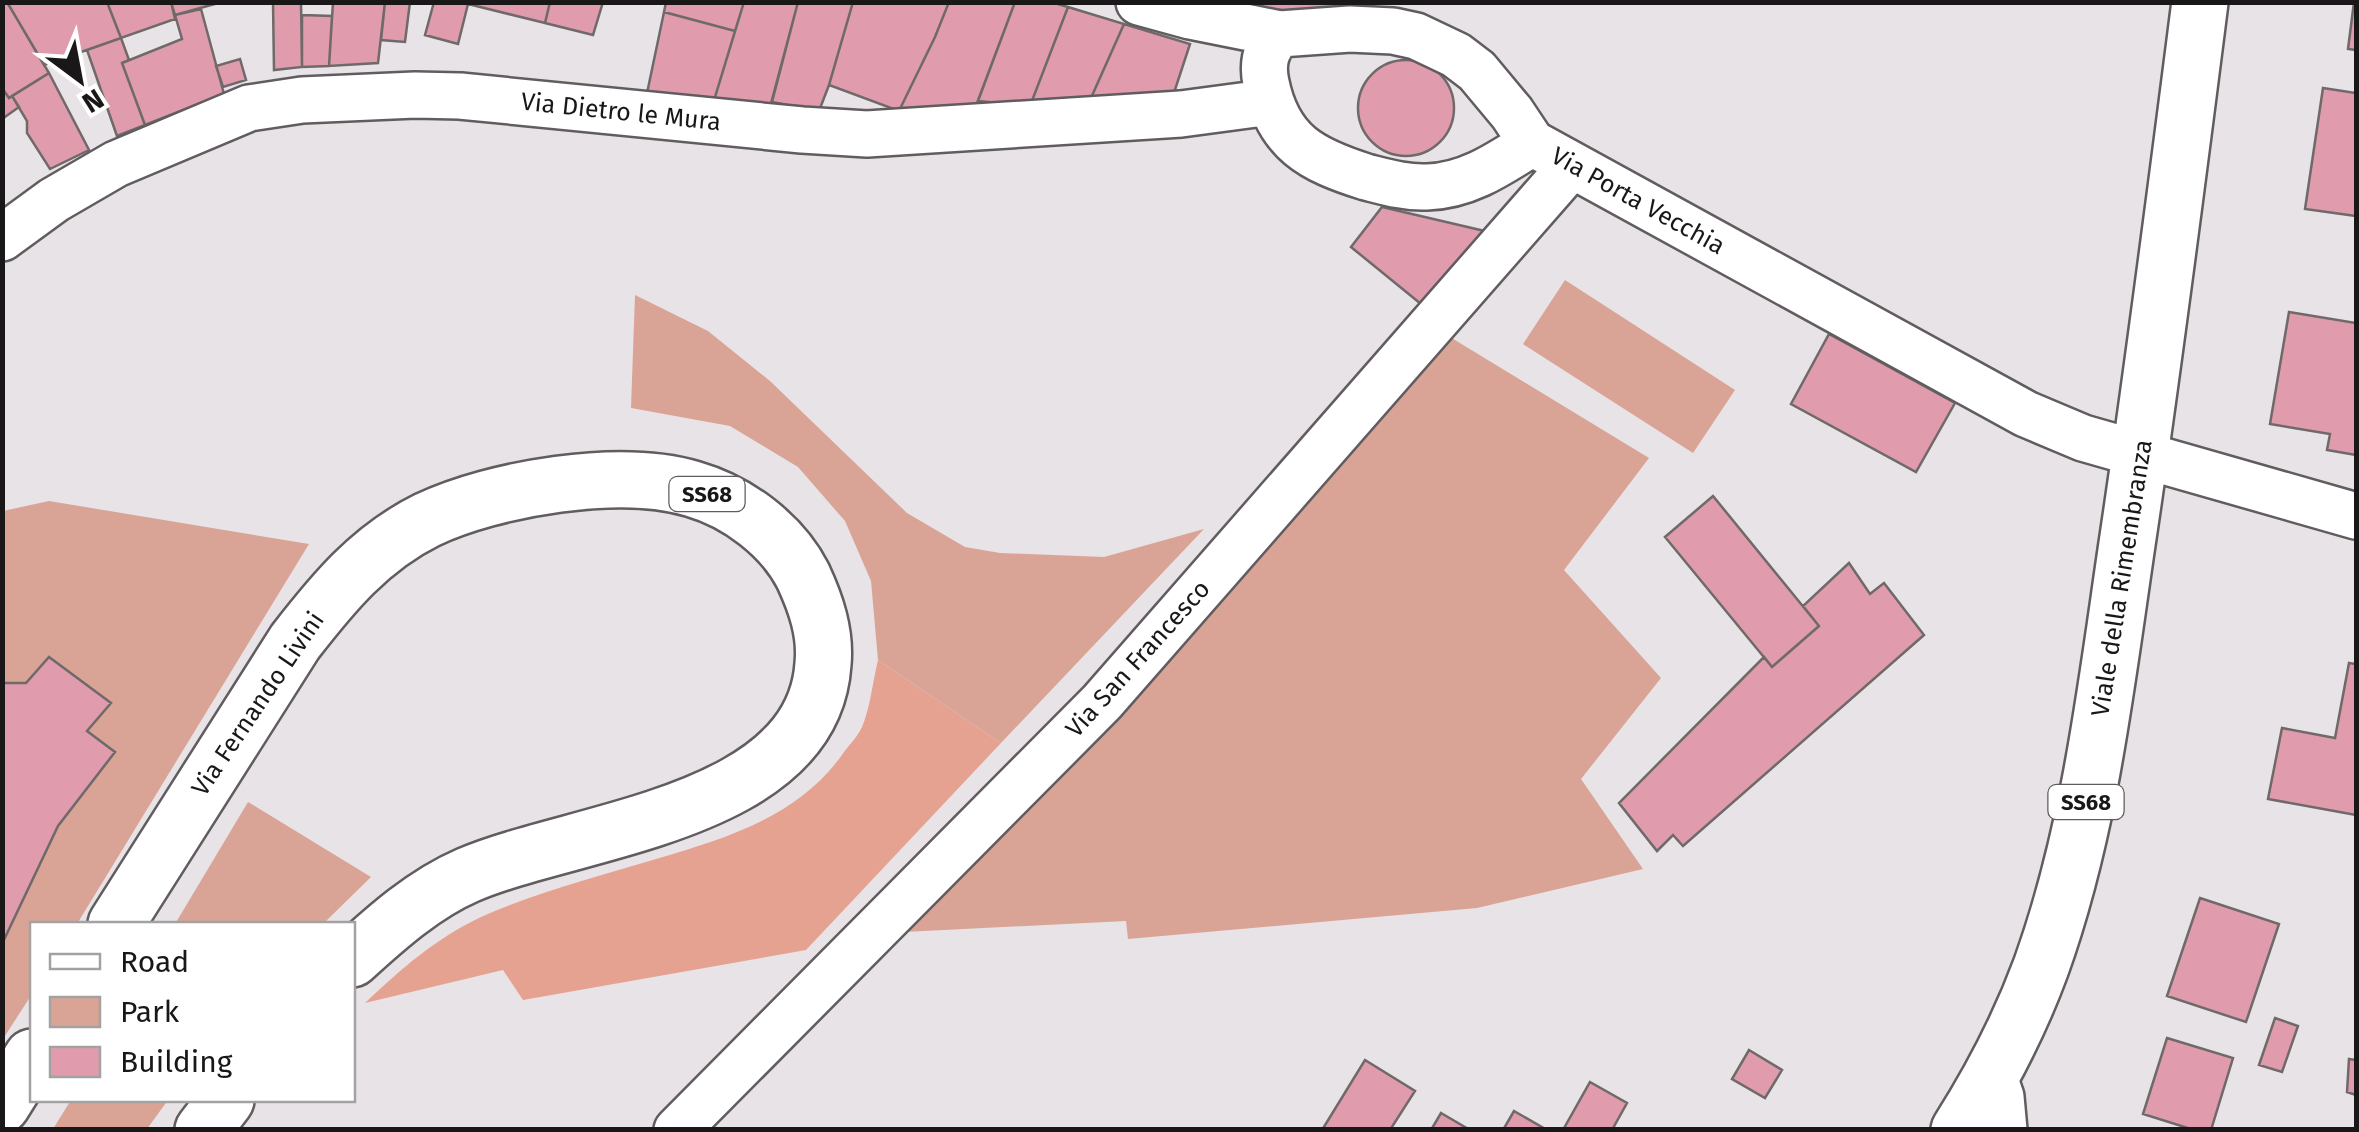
<svg xmlns="http://www.w3.org/2000/svg" width="2359" height="1132" font-family="'Fira Sans',sans-serif">
  <style>
    .green { fill: #d9a496 }
    .forest { fill: #e5a291 }
    .building { fill: #e09cac; stroke: #6f696a; stroke-width: 2.5 }
    .lines { fill: none; stroke-linecap: round; stroke-linejoin: round }
    .minor-casing { stroke: #605c60; stroke-width: 50 }
    .primary-casing { stroke: #605c60; stroke-width: 60 }
    .minor { stroke: #fff; stroke-width: 45 }
    .primary { stroke: #fff; stroke-width: 55 }
    .labels { text-anchor: middle; dominant-baseline: central; stroke-width: 10; stroke-linejoin: round; paint-order: stroke }
    .shield { fill: #fff; stroke: #5e5d5d; stroke-width: 2.5 }
    .shield-label { font-size: 22px; font-weight: bold; fill: #191718 }
    .street-label { font-size: 25px; fill: #191718; stroke: #fff }
  </style>
  <rect width="100%" height="100%" fill="#e8e3e7"/>
  <!-- green -->
  <path class="green" d="M1565 280 1735 390 1693 453 1523 344Z
    M635 295 708 331 770 381 907 513 965 547 1000 553 1104 557 1204 529 1001 743 878 660 871 581 845 521 798 467 730 426 631 408Z
    M1450 337 1649 458 1564 570 1661 678 1581 779 1643 869 1477 908 1128 939 1126 921 904 932Z
    M49 501 309 544 77 924H32V994L3 1039 2 944 58 826 115 753 87 731 110 702 49 657 26 683H3V511Z
    M248 802 258 808 371 877 323 924H175Z
    M71 1100H168L147 1129H53Z"/>
  <!-- forest -->
  <path class="forest" d="M878 660 1001 743 806 950 523 1000 503 970 365 1003C402 968 435 939 481 917 537 892 597 877 656 859 727 838 800 816 844 752 850 744 858 736 862 727 870 709 873 680 878 660Z"/>
  <!-- building -->
  <path class="building" d="M2 2H7L49 73 9 98 2 88Z
    M7 2H107L121 38 44 65Z
    M107 2H171L175 19 121 38Z
    M171 2H222L175 15Z
    M273 2H301L302 67 274 70Z
    M333 2H385L378 63 329 66Z
    M385 2H410L405 42 381 40Z
    M434 2 468 4 458 44 425 35Z
    M468 2H550L545 23 468 4Z
    M550 2H603L593 35 545 23Z
    M666 2H744L735 31 664 12Z
    M744 2H798L769 111 712 107Z
    M798 2H853L829 85 819 111 772 102Z
    M853 2H949L935 37 899 111 829 85Z
    M949 2H1015L974 111H899L935 37Z
    M1015 2H1051L1068 7 1030 106 978 101Z
    M1215 2H1336L1338 5 1313 16Z
    M2354 2H2356V50L2348 49Z
    M1068 7 1124 24 1087 107 1030 106Z
    M201 9 224 94 145 125 122 63 182 39 175 15Z
    M664 12 735 31 712 107 646 98Z
    M302 15 332 16 329 66 302 67Z
    M1124 24 1190 44 1171 102 1087 107Z
    M121 38 129 60 122 63 145 125 117 136 87 50Z
    M240 59 246 80 223 87 216 66Z
    M1358 108a48 48 0 1 1 96 0a48 48 0 1 1-96 0Z
    M49 73 89 150 50 169 27 133V121L12 96Z
    M2 88 9 98 12 96 19 107 2 119Z
    M2323 88 2356 93V216L2305 209Z
    M1382 207 1489 232 1421 304 1351 247Z
    M2289 312 2356 323V455L2327 450 2330 434 2270 424Z
    M1829 334 1955 403 1916 472 1791 404Z
    M1713 496 1819 626 1772 667 1665 537Z
    M1849 563 1870 594 1884 583 1924 635 1683 846 1673 835 1657 851 1619 803 1764 657 1772 667 1819 626 1803 606Z
    M49 657 111 703 87 731 115 752 58 826 2 944V683H26Z
    M2349 663 2356 664V815L2268 799 2282 728 2335 738Z
    M2200 898 2279 924 2246 1022 2167 996Z
    M2275 1018 2298 1026 2282 1072 2259 1065Z
    M2167 1038 2233 1058 2211 1130H2194L2143 1114Z
    M1749 1050 1782 1070 1765 1098 1732 1079Z
    M2349 1059 2356 1060V1095L2347 1092Z
    M1365 1060 1415 1091 1390 1130H1322Z
    M1590 1082 1627 1103 1612 1130H1563Z
    M1514 1111 1547 1130H1503Z
    M1441 1113 1470 1130H1431Z"/>
  <g class="lines">
    <defs>
      <path id="minor" d="M1139 2 1190 16 1280 34 1350 29 1393 31 1416 36 1456 55 1477 71 1512 113 1532 143 2026 414 2083 438 2356 516
        M1280 34C1265 48 1262 64 1266 83 1278 143 1312 160 1366 177 1386 182 1406 188 1427 187 1467 186 1499 164 1532 143
        M2 238 54 200 116 164 249 108 302 100 415 95 460 96 802 130 867 134 1181 114 1271 102
        M1993 1074 2001 1097 2004 1130
        M677 1130 1102 702 1572 165"/>
      <path id="primary" d="M116 924 295 642C333 593 370 548 427 520 495 488 620 467 693 489 738 502 782 535 803 576 816 604 826 633 823 664 813 815 575 829 468 875 424 894 387 927 352 959
        M2 1105 32 1057
        M203 1130 226 1100
        M1959 1130C1992 1078 2020 1024 2041 967 2090 831 2106 686 2127 544 2154 364 2177 183 2200 2"/>
    </defs>
    <!-- minor casing -->
    <use href="#minor" class="minor-casing"/>
    <!-- primary casing -->
    <use href="#primary" class="primary-casing"/>
    <!-- minor -->
    <use href="#minor" class="minor"/>
    <!-- primary -->
    <use href="#primary" class="primary"/>
  </g>
  <g class="labels">
    <!-- shield labels -->
    <g class="shield">
      <rect x="669.5" y="477" width="75" height="34" rx="8"/>
      <rect x="2048.5" y="785" width="75" height="34" rx="8"/>
    </g>
    <g class="shield-label">
      <text x="707" y="494">SS68</text>
      <text x="2086" y="802">SS68</text>
    </g>
    <!-- street labels -->
    <g class="street-label">
      <text transform="translate(621 112) rotate(6)">Via Dietro le Mura</text>
      <text transform="translate(1638 201) rotate(29)">Via Porta Vecchia</text>
      <text transform="translate(2122 578) rotate(-81)">Viale della Rimembranza</text>
      <text transform="translate(1138 659) rotate(-48)">Via San Francesco</text>
      <text transform="translate(258 704) rotate(-56)">Via Fernando Livini</text>
    </g>
  </g>
  <!-- border -->
  <rect width="2359" height="1132" fill="none" stroke="#191718" stroke-width="10"/>
  <!-- legend -->
  <rect x="30" y="922" width="325" height="180" fill="#ffffff" stroke="#a3a2a3" stroke-width="2.5"/>
  <rect x="50" y="954" width="50" height="15" fill="#ffffff" stroke="#a3a2a3" stroke-width="2.5"/>
  <text x="120" y="972" font-size="30" fill="#191718">Road</text>
  <rect x="50" y="997" width="50" height="30" fill="#d9a496" stroke="#a3a2a3" stroke-width="2.5"/>
  <text x="120" y="1022" font-size="30" fill="#191718">Park</text>
  <rect x="50" y="1047" width="50" height="30" fill="#e09cac" stroke="#a3a2a3" stroke-width="2.5"/>
  <text x="120" y="1072" font-size="30" fill="#191718">Building</text>
  <!-- north arrow -->
  <g transform="translate(80 80) rotate(148)" stroke="#ffffff" stroke-width="8" paint-order="stroke">
  <path d="M0-8L18 38L0 25L-18 38Z" fill="#191718"/>
  <text y="-15" font-size="28" font-weight="bold" text-anchor="middle" fill="#191718">N</text>
  </g>
</svg>
